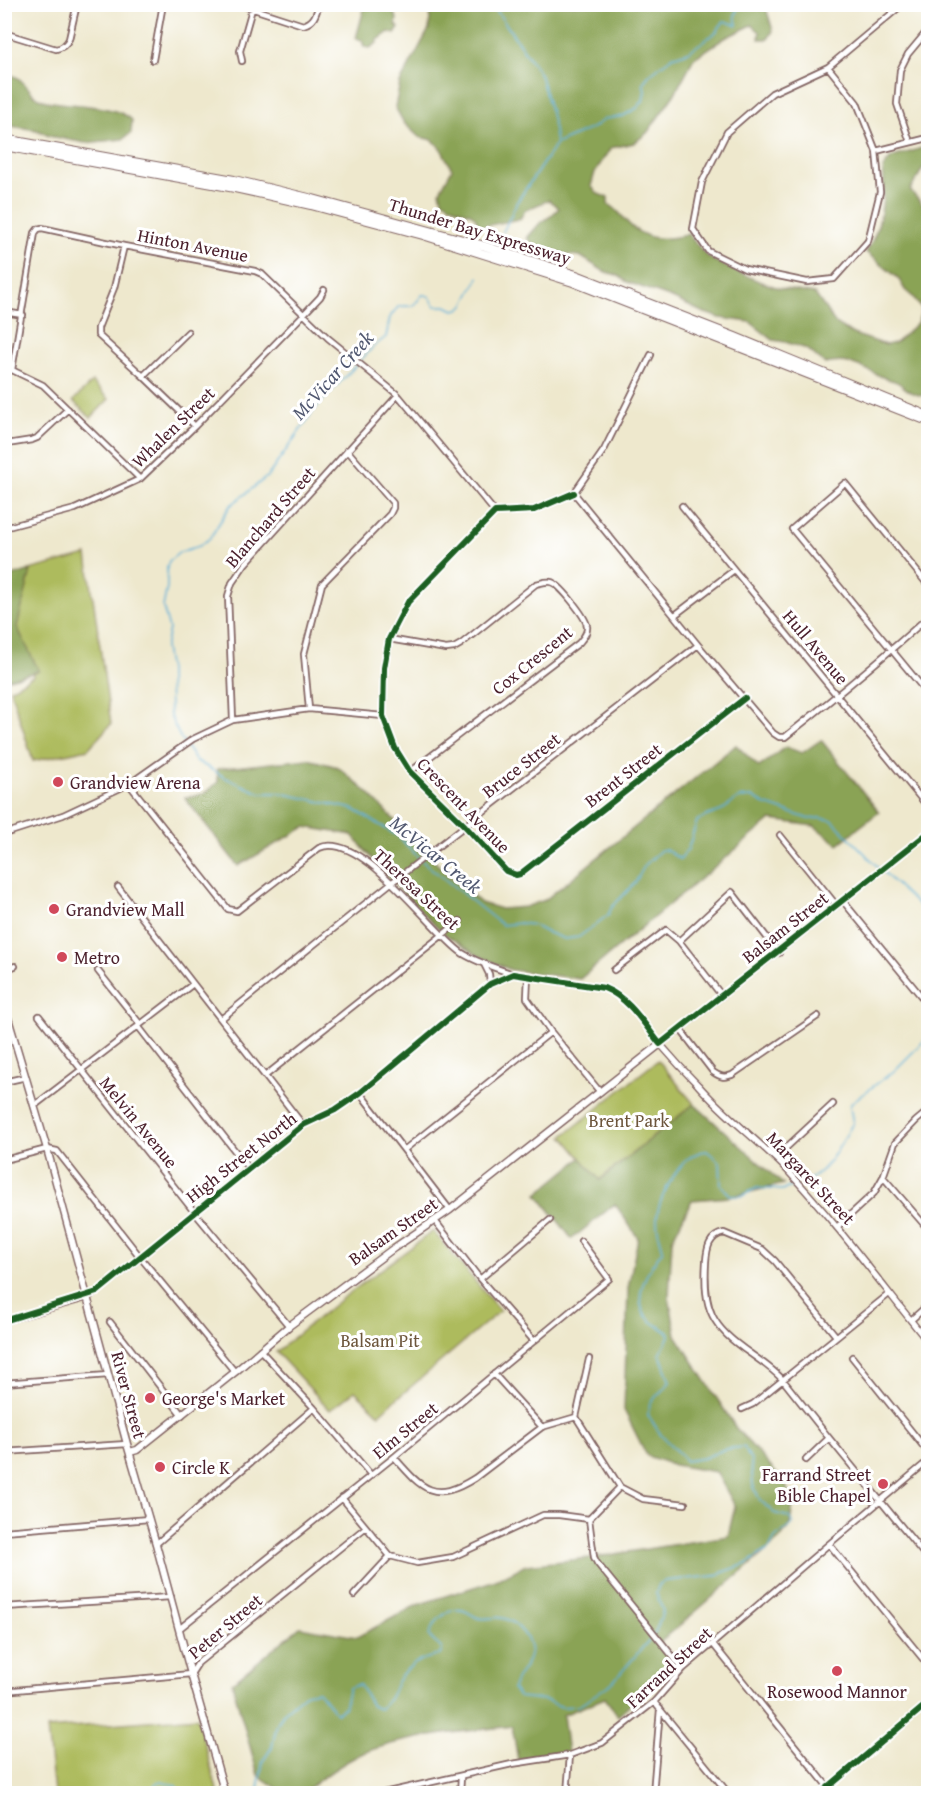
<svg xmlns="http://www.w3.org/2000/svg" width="933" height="1798" font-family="'Gentium Book Plus',serif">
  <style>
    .green { fill: #adbb5d; stroke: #7c6d44; stroke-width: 1.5 }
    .forest { fill: #8aa354; stroke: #6a6140; stroke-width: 1.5 }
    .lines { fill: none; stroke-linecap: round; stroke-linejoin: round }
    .stream { stroke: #5eb0d9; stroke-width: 1.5 }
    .minor-casing { stroke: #836564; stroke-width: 8 }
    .tertiary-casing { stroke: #836564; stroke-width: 8 }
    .secondary-casing { stroke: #836564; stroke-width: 9 }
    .trunk-casing { stroke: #836564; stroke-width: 10 }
    .minor { stroke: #fff; stroke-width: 4.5 }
    .tertiary { stroke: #fff; stroke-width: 5 }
    .secondary { stroke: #fff; stroke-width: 6 }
    .trunk { stroke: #fff; stroke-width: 8 }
    .cycleway-casing { stroke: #fff; stroke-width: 10 }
    .cycleway { stroke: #1b5e20; stroke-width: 6 }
    .poi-dot { fill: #d1495b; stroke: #fff; stroke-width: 2 }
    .labels { text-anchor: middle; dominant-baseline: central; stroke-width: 6; stroke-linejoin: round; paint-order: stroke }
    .street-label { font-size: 18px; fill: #4a1f2b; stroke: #fff }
    .poi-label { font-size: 18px; fill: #4a1f2b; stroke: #fff; text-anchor: start }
    .park-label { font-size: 18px; fill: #6d563c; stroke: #fff }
    .water-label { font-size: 20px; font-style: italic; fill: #525971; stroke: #fff }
  </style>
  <rect width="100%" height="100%" fill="#fff"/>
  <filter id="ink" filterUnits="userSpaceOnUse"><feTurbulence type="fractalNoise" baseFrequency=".0167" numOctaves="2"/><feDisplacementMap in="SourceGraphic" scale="12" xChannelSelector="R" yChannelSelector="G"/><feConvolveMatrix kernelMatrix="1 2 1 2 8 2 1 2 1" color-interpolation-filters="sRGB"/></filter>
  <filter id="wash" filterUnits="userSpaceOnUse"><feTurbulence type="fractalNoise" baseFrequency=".008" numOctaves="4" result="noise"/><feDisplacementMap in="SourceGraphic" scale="24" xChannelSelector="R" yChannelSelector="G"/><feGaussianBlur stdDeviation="1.35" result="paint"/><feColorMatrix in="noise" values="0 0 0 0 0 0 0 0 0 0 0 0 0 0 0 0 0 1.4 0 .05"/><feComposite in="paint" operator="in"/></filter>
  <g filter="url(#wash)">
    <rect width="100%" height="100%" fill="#eee8cd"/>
    <!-- green -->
    <path class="green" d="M92 382 109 399 91 418 73 401Z
      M87 555 111 724 88 749 33 761 10 689 33 676 15 626 29 570Z
      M658 1060 694 1104 599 1180 563 1136Z
      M433 1231 500 1311 379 1414 355 1391 330 1410 276 1352 340 1300Z
      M197 1717 218 1793H54L47 1729Z"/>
    <!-- forest -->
    <path class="forest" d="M365 5H397L394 14 397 18 396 24 399 28 395 34 389 32 378 40 377 43 370 48 364 47 362 40 356 38Z
      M431 5H767V11L773 31 768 39H759L760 32 752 25 725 38 694 58 674 95 647 133 634 143 611 148 595 172 591 186 598 194 608 197V204C618 209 621 216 629 224 646 241 667 241 688 234L702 251 711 259 733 270 761 282 779 288 815 294 836 324 853 334 886 345 895 343 901 338 918 322 922 309 913 297 905 290 898 278 866 252C881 231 886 192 883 168L891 158 928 146V160L910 190 928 211V397C912 394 912 394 900 384 896 381 891 380 887 379 862 369 854 358 825 364L807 349 785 342 773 340 750 322 720 318 702 312 672 298 627 282 617 275 605 272 580 256 569 255 535 246 527 238 541 222 551 216 559 208 549 200 525 210 520 219C505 221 493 226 479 226 473 209 469 214 456 208 451 206 446 203 442 200L440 191 452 169 441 149 433 140 419 137 404 123 395 107 400 83 429 29Z
      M4 74C8 75 15 75 18 78 28 85 31 97 46 101 69 106 116 104 132 120L131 133 123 139 85 143 49 136 37 130 5 125Z
      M31 570 17 627 39 671 5 680V578Z
      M821 740 879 812 838 844 814 826 771 820 580 979 511 970 477 955 443 933 391 881 352 835 305 827 238 866 185 798 205 793 218 782 217 769 308 759 338 767 367 792 445 872 481 903 501 909 525 907 545 900 736 745 759 767 786 747 802 753Z
      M694 1104 783 1184 730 1197 692 1200 672 1240 669 1297 676 1335 736 1428 785 1483 793 1504 790 1525 780 1539 658 1644 675 1664 618 1716 605 1698 563 1715 568 1753 518 1760 512 1726C464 1732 406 1735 361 1754 341 1764 320 1779 303 1793H284L258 1775 232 1683 300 1627 357 1637 417 1605 496 1580 526 1565 590 1558 728 1536 735 1506 716 1472 674 1465 647 1456 624 1410 628 1288 638 1238 615 1204 572 1239 537 1194 581 1158 600 1180Z"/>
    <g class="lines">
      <!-- stream -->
      <path class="stream" d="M492 4 540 74 552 117 556 143
        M503 232 517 202 556 144 594 127 604 119 623 116 637 108 643 101 645 90 643 83 650 74 672 57 688 52 704 41 716 32 724 21 737 25 735 16 739 4
        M419 858 398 836 353 809 281 793H260L226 778 195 760 180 737 170 716 169 670 165 648 169 629 163 607 167 587V567L169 561 180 552 199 546 210 538 230 506 268 476 315 409 373 347 386 337 390 317 399 306C413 307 414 307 422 295 431 294 431 300 435 306H446L454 310 459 309 464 305 479 277
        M422 861 502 925 520 923 533 925 546 932 565 939 579 937 608 915 612 907 635 883 645 865 661 850H666L680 859 688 849 697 821 704 817 721 811 739 798 752 797 764 804 809 819 819 818 832 820 880 869
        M883 872 923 910 928 911
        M802 1183C828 1173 840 1145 853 1123L850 1107 852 1102 894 1071 928 1037
        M151 1794 155 1784 162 1781 176 1786 181 1794
        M257 1794 263 1761 272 1747 277 1724 284 1712 306 1693 318 1691 336 1713 344 1708 349 1688 359 1684 372 1706 379 1709C392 1698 390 1696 397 1682 406 1665 422 1658 440 1655L442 1649C438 1644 433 1642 429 1636 433 1622 446 1608 462 1610 468 1611 473 1617 479 1618 486 1620 495 1616 502 1618 514 1620 528 1635 530 1647 533 1665 515 1673 513 1689L519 1697 545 1700 562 1707 579 1706 613 1682 655 1633 663 1611 656 1593 659 1585 665 1581 713 1576 746 1564 769 1549 775 1538 793 1524 789 1517 774 1513 760 1500 753 1485 751 1461 744 1447 725 1449 704 1458 686 1461 661 1435 648 1415 650 1403 670 1382 660 1354 670 1334C664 1328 656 1326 650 1320 628 1301 649 1267 663 1250 661 1241 657 1231 657 1222 656 1202 678 1160 698 1153 701 1151 704 1152 707 1151L720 1162 721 1185 731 1196H742L757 1188 782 1190 797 1185"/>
    </g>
  </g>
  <g filter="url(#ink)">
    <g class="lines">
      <defs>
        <path id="minor" d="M238 4 303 25C314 22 316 15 319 4
          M4 33 56 49C62 48 66 45 69 39L77 4
          M153 60 163 4
          M242 61 240 51 252 9
          M828 67 857 103 876 151 880 192 868 241 834 279 807 282 745 269 708 251 693 229 702 182 727 132 772 93 828 67 903 4
          M910 142 897 104 900 70 908 54 928 30
          M876 151 928 138
          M124 246 114 288 98 328V335L143 376 195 426
          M4 312 23 315
          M12 370 35 233 38 229 42 228 124 246 255 271 262 274 328 338 398 395 495 512
          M4 371 12 370 43 385 140 479
          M143 376 188 332
          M7 444 32 440 37 438 68 409
          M574 493 534 510 495 512 408 602 389 639 384 668 383 716 395 748 410 772 465 826 506 871 516 875 520 874 745 698
          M574 493 698 645 773 733 779 737H785C834 698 882 659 928 617
          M574 493 604 450 651 355
          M682 506 928 807
          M4 528 75 509 140 479 195 426 303 315 320 297 324 290
          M928 585 845 483 792 529 928 694
          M675 615 734 570
          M389 639 446 649 454 648 461 644 536 584C541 583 546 581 551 582 559 583 586 617 587 626 588 633 583 638 579 643L410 772
          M309 709 304 654 322 584 390 514 393 508V503L347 450
          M233 720 228 596 232 583 245 564 398 395
          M129 784 228 909 237 911 319 848C361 829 431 932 462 953 478 963 496 968 513 974
          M4 834 63 815 129 784 193 739 233 720 309 709 383 716
          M780 835 837 906
          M118 887 303 1125
          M843 901 925 1001 928 999
          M679 941 732 892 779 953
          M484 964 489 974 490 984
          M4 970 15 966
          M614 970 666 930 679 941 722 996
          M98 971 140 1024
          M528 976 527 998 551 1032 600 1092
          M39 1016 195 1213 289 1326
          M221 1019 391 883 698 645
          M138 1026 249 1169
          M680 1029 713 1072C720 1077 724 1078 732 1075L818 1016
          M265 1076 460 921
          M4 1082 26 1077
          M360 1093 450 1210
          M34 1106 193 984
          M404 1150 551 1032
          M775 1158 833 1104
          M4 1160 47 1149 57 1151 141 1258 235 1372
          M883 1177 928 1229
          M435 1221 480 1279 534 1341
          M837 1227 874 1193 883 1177 895 1143 916 1121 928 1111
          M480 1279 550 1220
          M911 1320 928 1305
          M110 1322 182 1415
          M836 1336 775 1261 762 1249 724 1233C709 1236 707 1248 706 1261 703 1310 711 1326 751 1354 762 1362 774 1370 783 1380L829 1438 928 1559
          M260 1350 314 1408 371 1475
          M852 1357 928 1452
          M589 1359 576 1417 620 1487 643 1499 685 1504
          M494 1374 542 1427
          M4 1383 108 1375
          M742 1409 753 1404 889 1294
          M4 1452 127 1444
          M394 1457C422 1489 434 1504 475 1478L542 1427 576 1417
          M806 1460 829 1438
          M342 1498 390 1556 417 1563 453 1557 543 1515H559L589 1519
          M589 1519 594 1557 597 1563 683 1669
          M589 1519 620 1487
          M4 1531 149 1519
          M156 1544 314 1408
          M829 1544 928 1665
          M354 1595 390 1556
          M4 1607 171 1597
          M179 1629 394 1457 609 1279 581 1241
          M713 1644 828 1787
          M4 1691 191 1674 198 1663 366 1527
          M654 1702 729 1794
          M379 1794 512 1764 570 1755 602 1743 654 1702 683 1669 829 1544 928 1461
          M460 1794 461 1777
          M567 1794 570 1755
          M653 1794 660 1709"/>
        <path id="tertiary" d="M88 1297 97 1292 118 1276 303 1125 335 1110 360 1093 490 984 513 974 604 988C630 999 643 1024 661 1045 673 1059 685 1072 698 1085 725 1116 758 1140 787 1170 837 1224 882 1285 928 1342
          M820 1794 928 1703"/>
        <path id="secondary" d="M4 1005 47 1149 127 1444 156 1544 191 1674 225 1794
          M4 1321 88 1297
          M130 1452 137 1450 235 1372 289 1326 394 1248 450 1210 928 833"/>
        <path id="trunk" d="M4 139 234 180 313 199 485 246 576 275 735 337 928 416
          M4 146 235 188 311 205 423 235 573 282 928 421"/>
      </defs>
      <!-- minor casing -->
      <use href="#minor" class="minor-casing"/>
      <!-- tertiary casing -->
      <use href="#tertiary" class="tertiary-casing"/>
      <!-- secondary casing -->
      <use href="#secondary" class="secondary-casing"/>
      <!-- trunk casing -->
      <use href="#trunk" class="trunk-casing"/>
      <!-- minor -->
      <use href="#minor" class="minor"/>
      <!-- tertiary -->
      <use href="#tertiary" class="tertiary"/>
      <!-- secondary -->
      <use href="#secondary" class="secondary"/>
      <!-- trunk -->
      <use href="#trunk" class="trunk"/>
      <defs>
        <path id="cycleway" d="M574 493 534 510 495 512 408 602 389 639 384 668 383 716 395 748 410 772 465 826 506 871 516 875 520 874 745 698
          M4 1321 97 1292 303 1125 335 1110 360 1093 490 984 513 974 604 988C629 998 644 1024 660 1044L928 833
          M820 1794 928 1703"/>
      </defs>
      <!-- cycleway casing -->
      <use href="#cycleway" class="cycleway-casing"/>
      <!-- cycleway -->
      <use href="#cycleway" class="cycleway"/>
    </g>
  </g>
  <!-- markers -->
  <g class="poi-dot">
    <circle cx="58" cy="782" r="6"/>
    <circle cx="54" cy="909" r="6"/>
    <circle cx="62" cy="957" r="6"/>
    <circle cx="150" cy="1398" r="6"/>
    <circle cx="160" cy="1467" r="6"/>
    <circle cx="883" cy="1484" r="6"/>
    <circle cx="837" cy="1671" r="6"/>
  </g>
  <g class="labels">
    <!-- street labels -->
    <g class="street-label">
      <text transform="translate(480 231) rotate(17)">Thunder Bay Expressway</text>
      <text transform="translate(193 245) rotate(11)">Hinton Avenue</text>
      <text transform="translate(173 427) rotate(-44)">Whalen Street</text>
      <text transform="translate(270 517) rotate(-49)">Blanchard Street</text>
      <text transform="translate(816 647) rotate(50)">Hull Avenue</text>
      <text transform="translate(532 660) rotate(-39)">Cox Crescent</text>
      <text transform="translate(521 765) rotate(-38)">Bruce Street</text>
      <text transform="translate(623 775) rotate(-38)">Brent Street</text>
      <text transform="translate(464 805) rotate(46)">Crescent Avenue</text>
      <text transform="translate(417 889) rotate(43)">Theresa Street</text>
      <text transform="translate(785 927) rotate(-38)">Balsam Street</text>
      <text transform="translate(139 1122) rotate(51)">Melvin Avenue</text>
      <text transform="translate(241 1157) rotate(-38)">High Street North</text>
      <text transform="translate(811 1178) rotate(47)">Margaret Street</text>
      <text transform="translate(393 1231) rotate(-35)">Balsam Street</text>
      <text transform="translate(129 1395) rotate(75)">River Street</text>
      <text transform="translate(405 1430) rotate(-39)">Elm Street</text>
      <text transform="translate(225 1626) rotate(-40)">Peter Street</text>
      <text transform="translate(669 1667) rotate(-43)">Farrand Street</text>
    </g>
    <!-- poi labels -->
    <g class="poi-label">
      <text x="70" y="782">Grandview Arena</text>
      <text x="66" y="909">Grandview Mall</text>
      <text x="74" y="957">Metro</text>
      <text x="162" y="1398">George's Market</text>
      <text x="172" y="1467">Circle K</text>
      <text x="871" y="1474" text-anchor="end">Farrand Street<tspan x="871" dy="21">Bible Chapel</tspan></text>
      <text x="837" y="1691" text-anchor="middle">Rosewood Mannor</text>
    </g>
    <!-- park labels -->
    <g class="park-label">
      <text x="629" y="1120">Brent Park</text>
      <text x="380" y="1340">Balsam Pit</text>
    </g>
    <!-- water labels -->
    <g class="water-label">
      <text transform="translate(332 375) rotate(-48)">McVicar Creek</text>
      <text transform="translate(436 854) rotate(39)">McVicar Creek</text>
    </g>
  </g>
  <!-- margin -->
  <rect width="933" height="1798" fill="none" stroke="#fff" stroke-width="24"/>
</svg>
